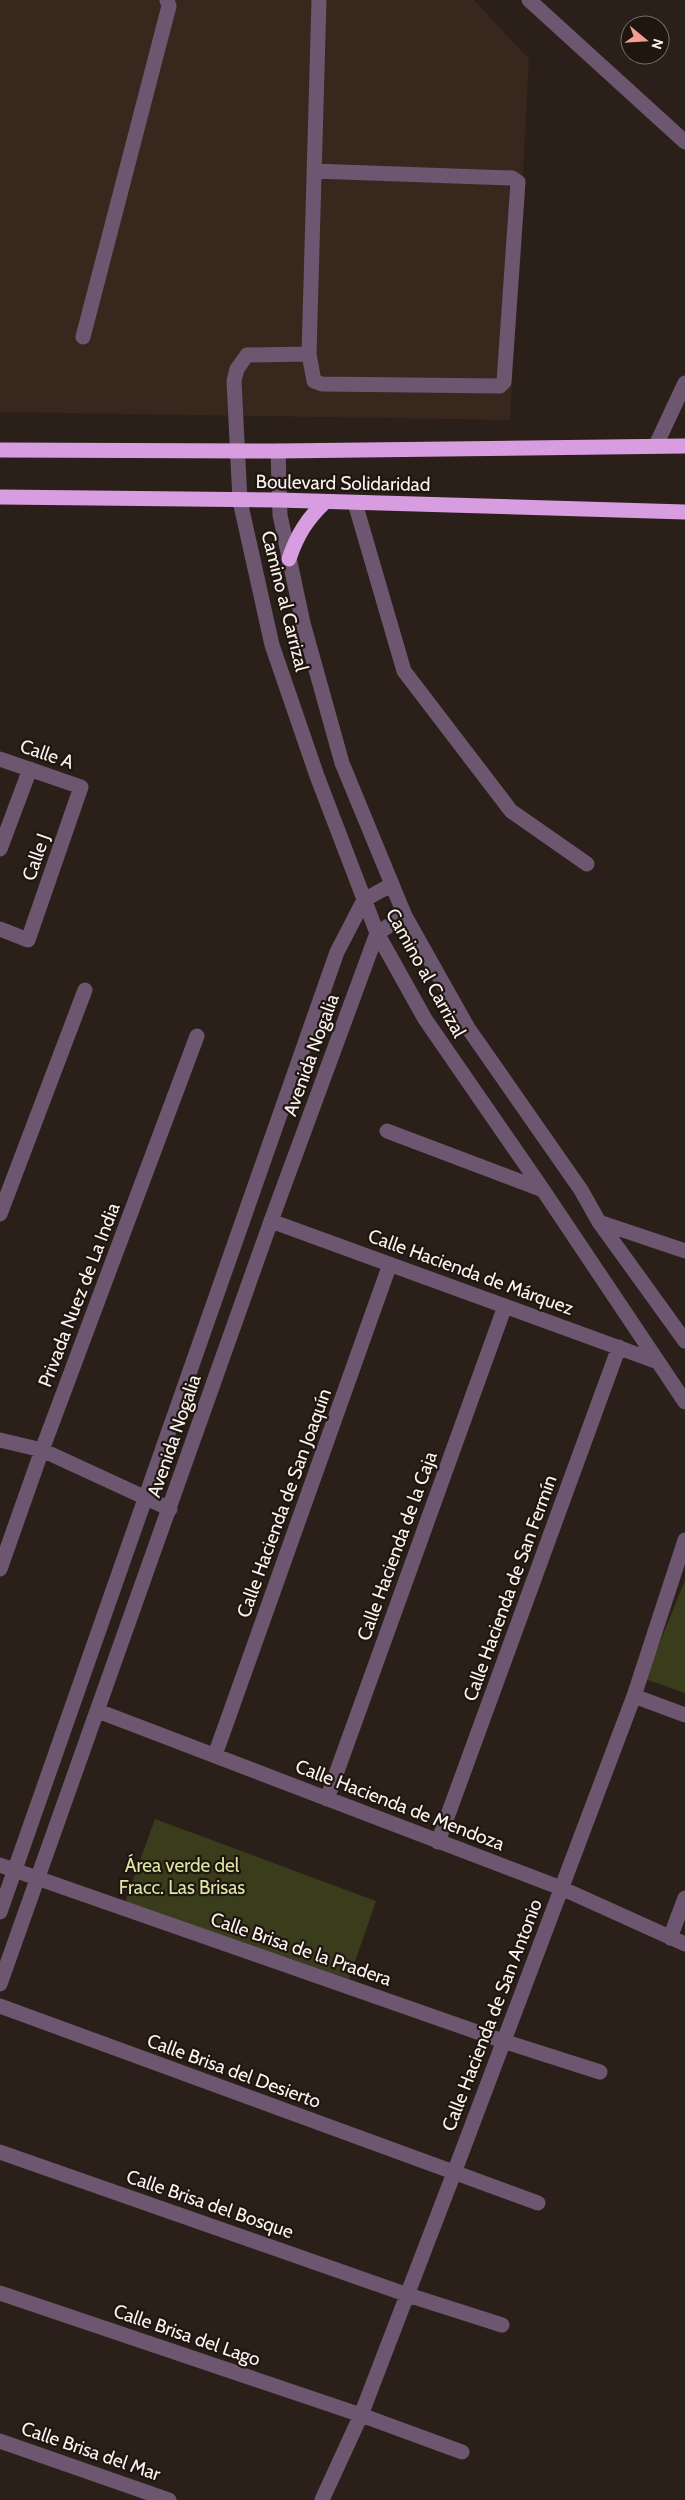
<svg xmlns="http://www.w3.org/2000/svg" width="685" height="2500" font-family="Cabin,sans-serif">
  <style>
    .built { fill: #37271d }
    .green { fill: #393d1c }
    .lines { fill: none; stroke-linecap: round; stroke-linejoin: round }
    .minor { stroke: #6d5670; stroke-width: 15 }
    .highway { stroke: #d89de0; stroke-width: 15 }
    .labels { text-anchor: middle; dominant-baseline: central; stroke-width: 4.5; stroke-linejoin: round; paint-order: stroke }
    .street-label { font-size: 19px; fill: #fbf3ef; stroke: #201610 }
    .park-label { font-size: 19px; fill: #dbe5a6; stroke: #201610 }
  </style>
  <rect width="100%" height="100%" fill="#2a1f19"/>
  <!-- built -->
  <path class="built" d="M0 0H474L529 59 510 420 0 412Z"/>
  <!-- green -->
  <path class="green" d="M685 1580V1693L645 1679Z
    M155 1819 376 1901 349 1979 125 1902Z"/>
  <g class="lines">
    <!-- minor -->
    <path class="minor" d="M319 0 309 354 247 355 237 369 234 381 240 501 272 645 317 776 377 933 425 1019 543 1190 685 1402
      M529 0 685 142
      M83 337 169 6 167 0
      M309 354 314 381 322 384 500 386 504 382 518 182 512 178 314 171
      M656 445 685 383
      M278 451 280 515 303 623 342 763 405 916 468 1028 581 1190 599 1222 685 1341
      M355 503 404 671 511 811 587 864
      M0 759 81 787 28 940 0 929
      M0 849 30 769
      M387 1131 543 1190
      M0 1214 85 990
      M271 1221 658 1362
      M599 1222 685 1251
      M0 1440 42 1450 170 1509
      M0 1569 42 1450 197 1036
      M634 1696 685 1715
      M98 1711 561 1888 685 1944
      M215 1755 390 1264
      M327 1799 505 1306
      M438 1842 619 1347
      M0 1865 503 2041 600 2072
      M0 1912 337 952 364 900 391 885
      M670 1938 685 1898
      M0 1984 271 1221 366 963 377 933 405 916
      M0 2006 538 2203
      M0 2152 408 2295 502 2325
      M0 2293 361 2415 462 2452
      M0 2441 169 2500
      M322 2500 361 2415 454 2173 634 1696 685 1540"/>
    <!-- highway -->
    <path class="highway" d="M0 450 278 451 685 446
      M0 497 278 500 685 512
      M289 559C297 535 307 519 325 502"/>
  </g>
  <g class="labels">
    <!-- street labels -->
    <g class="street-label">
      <text transform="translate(343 483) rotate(1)">Boulevard Solidaridad</text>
      <text transform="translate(285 601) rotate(76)">Camino al Carrizal</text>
      <text transform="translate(47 754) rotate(19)">Calle A</text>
      <text transform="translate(36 857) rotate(-71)">Calle J</text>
      <text transform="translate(426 973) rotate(61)">Camino al Carrizal</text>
      <text transform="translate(311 1055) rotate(-70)">Avenida Nogalia</text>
      <text transform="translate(471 1272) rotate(20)">Calle Hacienda de Márquez</text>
      <text transform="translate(79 1295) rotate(-69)">Privada Nuez de La India</text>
      <text transform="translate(174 1436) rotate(-71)">Avenida Nogalia</text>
      <text transform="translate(284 1503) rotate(-70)">Calle Hacienda de San Joaquín</text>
      <text transform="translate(397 1546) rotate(-70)">Calle Hacienda de la Caja</text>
      <text transform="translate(510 1588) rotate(-70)">Calle Hacienda de San Fermín</text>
      <text transform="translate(400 1805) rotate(21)">Calle Hacienda de Mendoza</text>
      <text transform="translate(301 1949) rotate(19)">Calle Brisa de la Pradera</text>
      <text transform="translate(492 2015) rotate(-69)">Calle Hacienda de San Antonio</text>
      <text transform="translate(234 2071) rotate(20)">Calle Brisa del Desierto</text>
      <text transform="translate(210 2204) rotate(19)">Calle Brisa del Bosque</text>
      <text transform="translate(187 2335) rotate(19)">Calle Brisa del Lago</text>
      <text transform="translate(91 2451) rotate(19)">Calle Brisa del Mar</text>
    </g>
    <!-- park labels -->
    <g class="park-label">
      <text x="182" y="1865">Área verde del<tspan x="182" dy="22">Fracc. Las Brisas</tspan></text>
    </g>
  </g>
  <!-- north arrow -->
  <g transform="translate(645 40) rotate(108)"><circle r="24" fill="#201610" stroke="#786e69"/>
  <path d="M0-4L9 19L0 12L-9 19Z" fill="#f59d90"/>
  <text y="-8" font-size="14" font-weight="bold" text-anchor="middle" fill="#fbf3ef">N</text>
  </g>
</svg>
